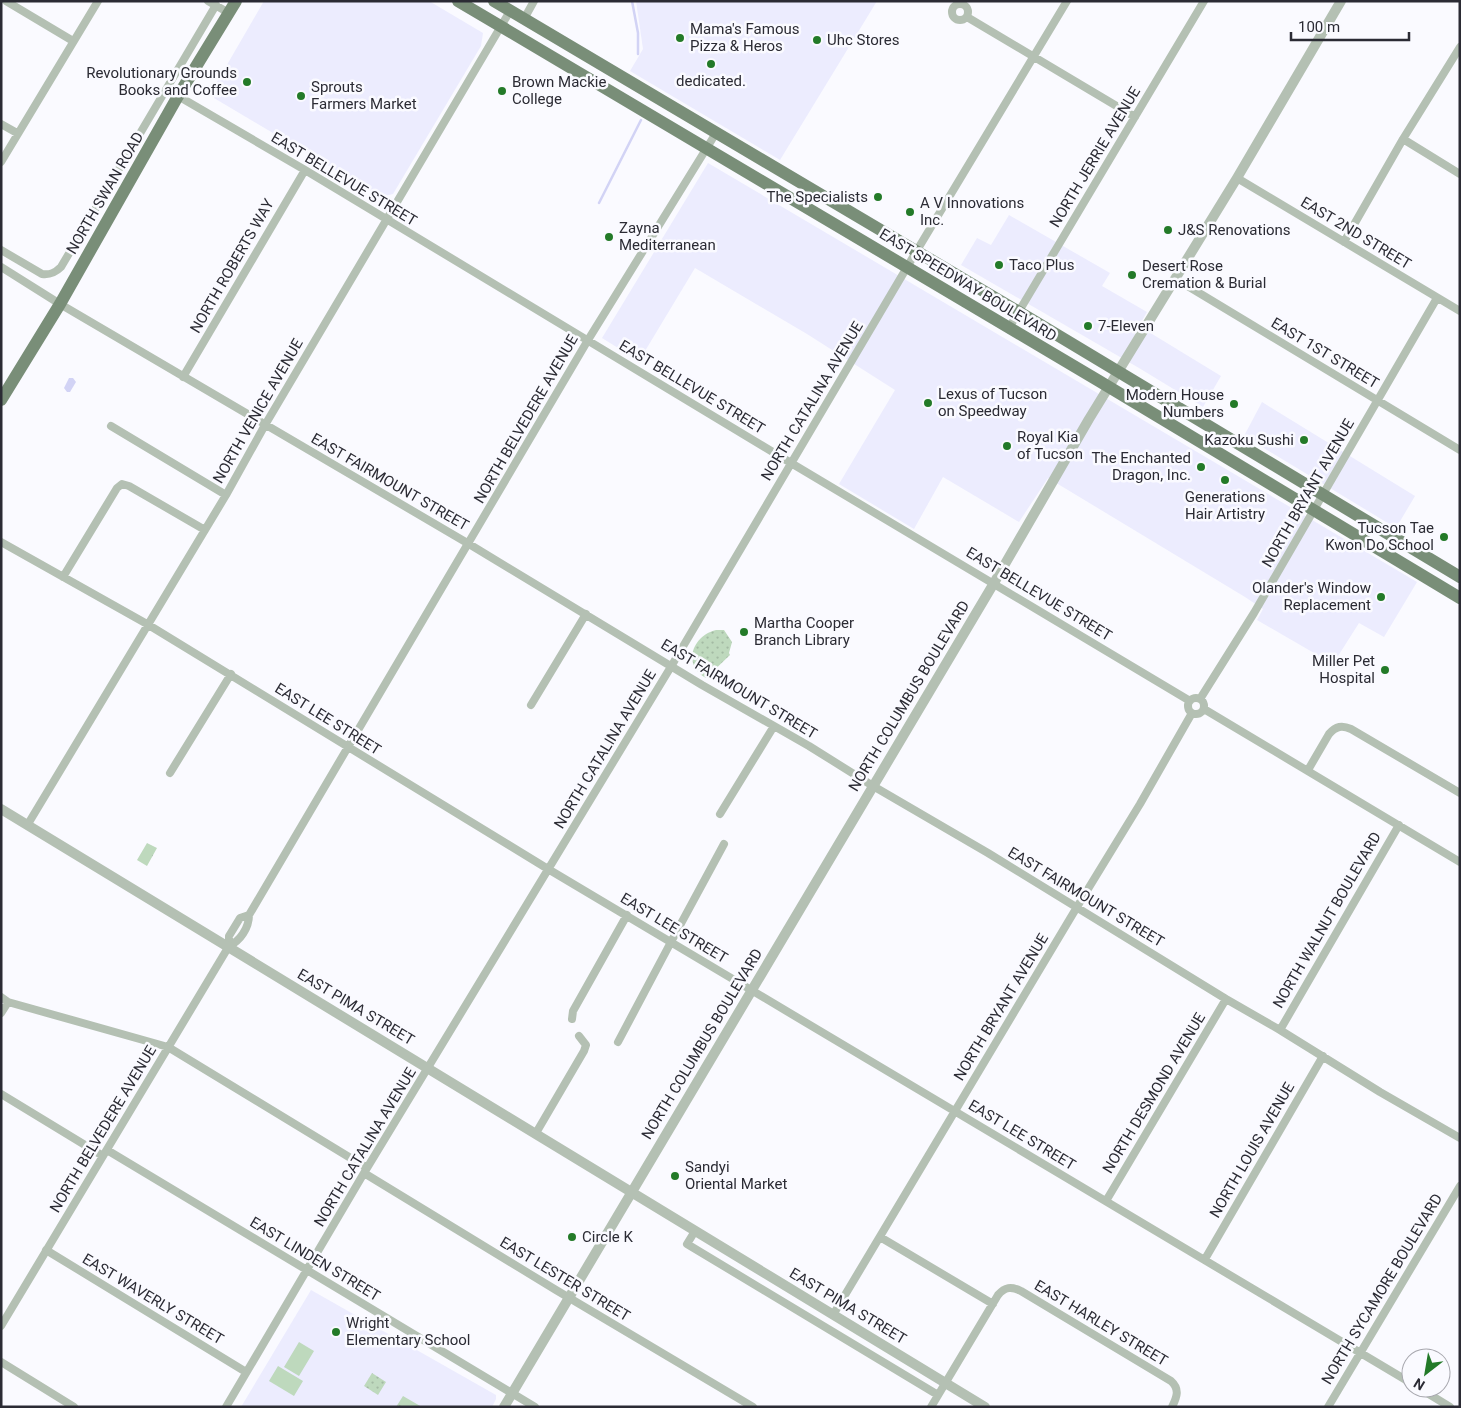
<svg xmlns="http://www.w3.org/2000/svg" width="1461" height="1408" font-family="Roboto,sans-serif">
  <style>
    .built { fill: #ececfe }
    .grass { fill: url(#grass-tufts) }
    .park { fill: url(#park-dots) }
    .pitch { fill: #bed9bd }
    .water { fill: #d2d3f5 }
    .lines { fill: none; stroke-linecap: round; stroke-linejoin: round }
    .stream { stroke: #d2d3f5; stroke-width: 2.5 }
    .minor { stroke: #b4c0b3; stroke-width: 8 }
    .tertiary { stroke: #b4c0b3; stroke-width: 10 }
    .primary { stroke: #798e78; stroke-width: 12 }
    .poi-dot { fill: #237a28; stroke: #fafaff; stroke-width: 2 }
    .labels { text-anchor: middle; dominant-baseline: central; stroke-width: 5; stroke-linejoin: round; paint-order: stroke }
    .poi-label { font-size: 15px; fill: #2b2b34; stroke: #fafaff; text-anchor: start }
    .street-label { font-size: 15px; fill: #2b2b34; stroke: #fafaff }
  </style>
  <defs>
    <pattern id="grass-tufts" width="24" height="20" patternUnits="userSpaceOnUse" patternTransform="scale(1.25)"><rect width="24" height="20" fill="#bed9bd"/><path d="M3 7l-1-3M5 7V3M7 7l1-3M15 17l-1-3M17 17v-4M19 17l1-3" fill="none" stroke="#a3baa3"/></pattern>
    <pattern id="park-dots" width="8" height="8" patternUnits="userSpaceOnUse" patternTransform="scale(1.25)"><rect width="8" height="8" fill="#bed9bd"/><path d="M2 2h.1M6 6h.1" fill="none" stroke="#a3baa3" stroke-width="1.8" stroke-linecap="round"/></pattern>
  </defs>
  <rect width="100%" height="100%" fill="#fafaff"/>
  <!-- built -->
  <path class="built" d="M264 1H429L483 33 481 46 393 194 381 197 214 98 217 82Z
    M636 1H877L780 160 630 71 643 49Z
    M708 163 1417 582 1384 637 1359 623 1333 664 1257 620 1263 609 1245 597 1048 478 1019 522 943 477 914 529 839 484 895 390 807 334 695 268 639 361 602 338Z
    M1009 215 1110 273 1102 286 1147 312 1139 326 1221 376 1203 407 1139 368 961 265 977 238 991 245Z
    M1262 402 1415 496 1396 528 1244 436Z
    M311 1290 496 1395V1399L492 1407H241Z"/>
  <!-- grass -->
  <path class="grass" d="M147 843 157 848 147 866 137 860Z
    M403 1396 422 1407H396Z"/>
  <!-- park -->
  <path class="park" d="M716 630H724L732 642 729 653 730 655 706 678C682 665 692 636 716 630Z
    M372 1373 386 1382 378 1395 364 1386Z"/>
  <!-- pitch -->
  <path class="pitch" d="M299 1342 314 1351 299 1376 284 1367Z
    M278 1366 303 1381 294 1396 269 1381Z"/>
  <!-- water -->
  <path class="water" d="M69 378H73L76 382 70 392H67L64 388Z"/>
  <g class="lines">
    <!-- stream -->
    <path class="stream" d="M632 1 638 33V54
      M599 203 641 120"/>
    <!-- minor -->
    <path class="minor" d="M6 1 73 41
      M208 1 229 13
      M952 12a8 8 0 1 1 16 0a8 8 0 1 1-16 0Z
      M967 17 1135 117
      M524 19 534 1
      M178 96 305 170 791 463 1190 701
      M1 124 17 133
      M1403 139 1460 174
      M1 162 98 1
      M1237 178 1460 311
      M1344 242 1403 139 1460 47
      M1 250 42 274C50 275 55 273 61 267L216 5
      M1 267 60 304 469 544 702 685 809 746 873 786 988 853 1226 999 1280 1030 1380 1092 1460 1138
      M1176 279 1460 450
      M1009 328 1204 1
      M183 377 305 170
      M111 426 226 495
      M1 542 147 624 548 869 1411 1383
      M63 577 117 488 122 484 129 486 205 530
      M1188 706a8 8 0 1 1 16 0a8 8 0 1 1-16 0Z
      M1200 699 1254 613 1437 298
      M531 705 586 614
      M1204 709 1460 862
      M1308 770 1329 734C1336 726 1342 725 1351 729L1460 793
      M170 773 231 674
      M720 814 774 726
      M28 824 226 495 265 425 510 11
      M249 915 588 340 716 133
      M249 915C249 928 240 941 229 946V936L240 918Z
      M1 997 8 1002 168 1047 367 1168
      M1 1013 8 1002
      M572 1019 573 1011 627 915
      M1280 1030 1399 825
      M618 1042 671 942 724 844
      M1 1094 103 1156
      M536 1133 584 1051 586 1045 579 1036
      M107 1150 535 1407
      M364 1173 556 1290 753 1407
      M1106 1201 1226 999
      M695 1231 687 1244 938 1395
      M880 1237 993 1304
      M46 1250 246 1372
      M1205 1259 1323 1056
      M833 1315 1077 907 1140 804 1192 713
      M1 1326 229 946
      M1 1362 74 1407
      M1419 1388 1450 1407
      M226 1407 364 1173 672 665 916 252 1067 1
      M931 1407 998 1295C1005 1287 1011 1286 1021 1291L1171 1381C1180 1389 1177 1397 1172 1407
      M1328 1407 1460 1186"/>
    <!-- tertiary -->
    <path class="tertiary" d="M1 809 985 1407
      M504 1407 994 583 1089 419 1237 178 1341 1"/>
    <!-- primary -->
    <path class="primary" d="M458 1 1099 381 1460 598
      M494 1 1019 312 1460 577
      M1 400 60 304 178 96 236 1"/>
  </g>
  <!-- markers -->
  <g class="poi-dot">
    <circle cx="680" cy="38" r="5"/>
    <circle cx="817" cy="40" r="5"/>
    <circle cx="711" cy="64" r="5"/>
    <circle cx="247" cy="82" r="5"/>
    <circle cx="502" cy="91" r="5"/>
    <circle cx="301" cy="96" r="5"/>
    <circle cx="878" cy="197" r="5"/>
    <circle cx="910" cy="212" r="5"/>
    <circle cx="1168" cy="230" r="5"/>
    <circle cx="609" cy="237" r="5"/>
    <circle cx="999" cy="265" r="5"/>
    <circle cx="1132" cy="275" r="5"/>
    <circle cx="1088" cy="326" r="5"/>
    <circle cx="928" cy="403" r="5"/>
    <circle cx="1234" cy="404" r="5"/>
    <circle cx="1304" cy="440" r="5"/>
    <circle cx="1007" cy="446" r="5"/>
    <circle cx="1201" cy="467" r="5"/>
    <circle cx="1225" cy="480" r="5"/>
    <circle cx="1444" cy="537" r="5"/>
    <circle cx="1381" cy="597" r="5"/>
    <circle cx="744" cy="632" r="5"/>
    <circle cx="1385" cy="670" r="5"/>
    <circle cx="675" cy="1176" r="5"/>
    <circle cx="572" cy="1237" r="5"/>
    <circle cx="336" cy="1332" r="5"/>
  </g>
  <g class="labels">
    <!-- poi labels -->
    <g class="poi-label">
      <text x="690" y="29">Mama's Famous<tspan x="690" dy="17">Pizza &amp; Heros</tspan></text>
      <text x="827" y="40">Uhc Stores</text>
      <text x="237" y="73" text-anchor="end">Revolutionary Grounds<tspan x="237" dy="17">Books and Coffee</tspan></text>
      <text x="711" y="81" text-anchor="middle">dedicated.</text>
      <text x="512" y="82">Brown Mackie<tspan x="512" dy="17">College</tspan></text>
      <text x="311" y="87">Sprouts<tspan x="311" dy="17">Farmers Market</tspan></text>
      <text x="868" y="197" text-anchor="end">The Specialists</text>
      <text x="920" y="203">A V Innovations<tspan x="920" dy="17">Inc.</tspan></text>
      <text x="619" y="228">Zayna<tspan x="619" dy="17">Mediterranean</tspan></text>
      <text x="1178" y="230">J&amp;S Renovations</text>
      <text x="1009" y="265">Taco Plus</text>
      <text x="1142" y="266">Desert Rose<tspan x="1142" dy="17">Cremation &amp; Burial</tspan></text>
      <text x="1098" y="326">7-Eleven</text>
      <text x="938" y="394">Lexus of Tucson<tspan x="938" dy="17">on Speedway</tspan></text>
      <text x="1224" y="395" text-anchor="end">Modern House<tspan x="1224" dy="17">Numbers</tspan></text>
      <text x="1017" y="437">Royal Kia<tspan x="1017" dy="17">of Tucson</tspan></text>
      <text x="1294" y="440" text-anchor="end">Kazoku Sushi</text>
      <text x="1191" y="458" text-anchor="end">The Enchanted<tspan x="1191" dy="17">Dragon, Inc.</tspan></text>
      <text x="1225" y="497" text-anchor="middle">Generations<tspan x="1225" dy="17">Hair Artistry</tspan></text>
      <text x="1434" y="528" text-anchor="end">Tucson Tae<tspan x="1434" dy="17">Kwon Do School</tspan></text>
      <text x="1371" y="588" text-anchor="end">Olander's Window<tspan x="1371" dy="17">Replacement</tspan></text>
      <text x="754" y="623">Martha Cooper<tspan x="754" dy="17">Branch Library</tspan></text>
      <text x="1375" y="661" text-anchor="end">Miller Pet<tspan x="1375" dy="17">Hospital</tspan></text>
      <text x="685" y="1167">Sandyi<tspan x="685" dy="17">Oriental Market</tspan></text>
      <text x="582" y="1237">Circle K</text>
      <text x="346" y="1323">Wright<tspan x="346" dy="17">Elementary School</tspan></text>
    </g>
    <!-- street labels -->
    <g class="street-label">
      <text transform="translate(1095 157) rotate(-59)">NORTH JERRIE AVENUE</text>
      <text transform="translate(344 179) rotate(31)">EAST BELLEVUE STREET</text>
      <text transform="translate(105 193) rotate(-60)">NORTH SWAN ROAD</text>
      <text transform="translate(1356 233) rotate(31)">EAST 2ND STREET</text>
      <text transform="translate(232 266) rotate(-60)">NORTH ROBERTS WAY</text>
      <text transform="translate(968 285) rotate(31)">EAST SPEEDWAY BOULEVARD</text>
      <text transform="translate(1325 353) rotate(31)">EAST 1ST STREET</text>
      <text transform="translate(692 387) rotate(31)">EAST BELLEVUE STREET</text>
      <text transform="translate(812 401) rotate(-59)">NORTH CATALINA AVENUE</text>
      <text transform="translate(258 411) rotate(-60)">NORTH VENICE AVENUE</text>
      <text transform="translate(526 419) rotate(-60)">NORTH BELVEDERE AVENUE</text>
      <text transform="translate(390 482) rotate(30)">EAST FAIRMOUNT STREET</text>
      <text transform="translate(1308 493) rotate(-60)">NORTH BRYANT AVENUE</text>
      <text transform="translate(1039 594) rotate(31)">EAST BELLEVUE STREET</text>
      <text transform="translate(739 689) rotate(31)">EAST FAIRMOUNT STREET</text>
      <text transform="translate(909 696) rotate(-59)">NORTH COLUMBUS BOULEVARD</text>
      <text transform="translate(328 719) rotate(32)">EAST LEE STREET</text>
      <text transform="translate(605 749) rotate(-59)">NORTH CATALINA AVENUE</text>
      <text transform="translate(1086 897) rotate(31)">EAST FAIRMOUNT STREET</text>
      <text transform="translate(1327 920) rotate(-60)">NORTH WALNUT BOULEVARD</text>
      <text transform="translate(674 928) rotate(31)">EAST LEE STREET</text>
      <text transform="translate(356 1007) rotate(31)">EAST PIMA STREET</text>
      <text transform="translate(1001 1007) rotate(-59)">NORTH BRYANT AVENUE</text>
      <text transform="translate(702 1044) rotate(-59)">NORTH COLUMBUS BOULEVARD</text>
      <text transform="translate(1154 1093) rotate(-59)">NORTH DESMOND AVENUE</text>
      <text transform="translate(103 1129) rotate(-59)">NORTH BELVEDERE AVENUE</text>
      <text transform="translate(1022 1135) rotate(31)">EAST LEE STREET</text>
      <text transform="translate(365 1147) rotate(-59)">NORTH CATALINA AVENUE</text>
      <text transform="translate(1252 1150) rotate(-60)">NORTH LOUIS AVENUE</text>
      <text transform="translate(315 1259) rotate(31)">EAST LINDEN STREET</text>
      <text transform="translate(565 1279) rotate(31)">EAST LESTER STREET</text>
      <text transform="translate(1382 1289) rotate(-59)">NORTH SYCAMORE BOULEVARD</text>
      <text transform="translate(153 1299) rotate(31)">EAST WAVERLY STREET</text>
      <text transform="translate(848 1306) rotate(31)">EAST PIMA STREET</text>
      <text transform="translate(1101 1323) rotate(31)">EAST HARLEY STREET</text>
    </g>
  </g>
  <!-- border -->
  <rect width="1461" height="1408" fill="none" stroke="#2b2b34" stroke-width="5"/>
  <!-- north arrow -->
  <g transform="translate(1426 1373) rotate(211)"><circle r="24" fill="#fafaff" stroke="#a7a7ae"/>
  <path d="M0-4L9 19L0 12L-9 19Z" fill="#237a28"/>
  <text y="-8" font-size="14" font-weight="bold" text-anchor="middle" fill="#2b2b34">N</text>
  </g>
  <!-- scale -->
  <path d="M1291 32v8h118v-8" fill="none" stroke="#2b2b34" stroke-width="2.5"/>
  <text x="1298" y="32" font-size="15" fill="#2b2b34" stroke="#fafaff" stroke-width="4" paint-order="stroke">100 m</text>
</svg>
